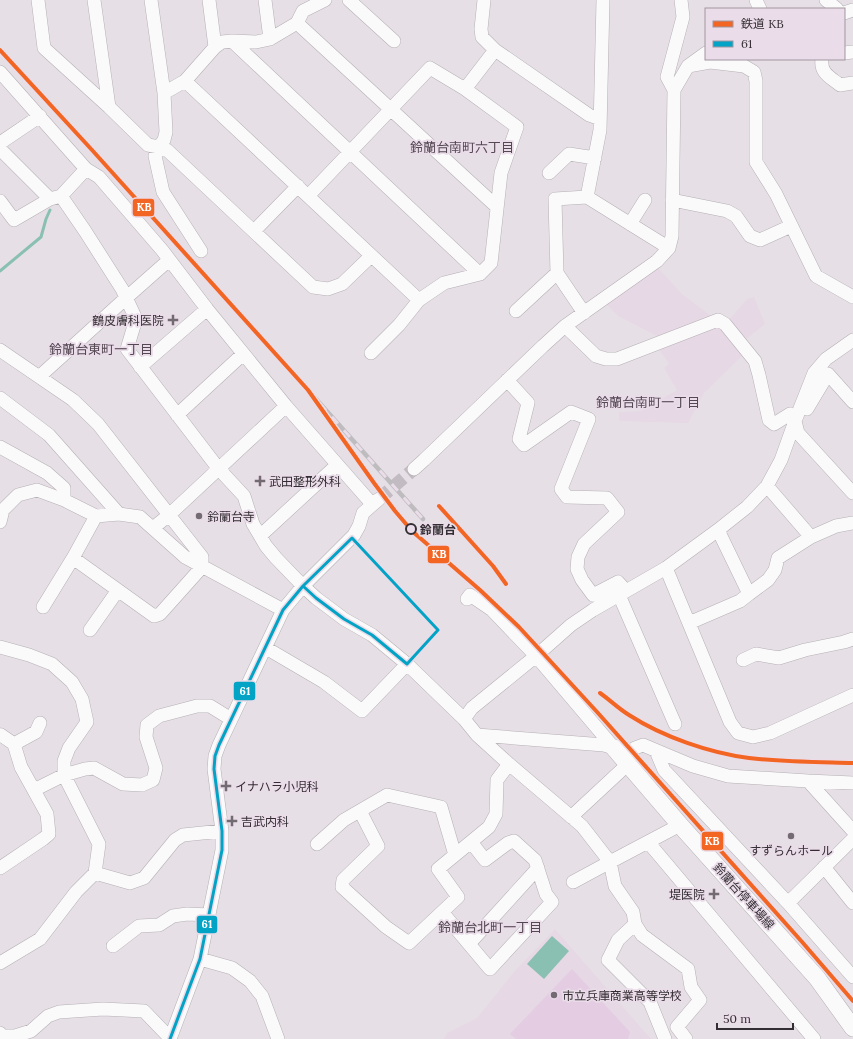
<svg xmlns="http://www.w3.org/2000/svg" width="853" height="1039" font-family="Lora,'Noto Sans JP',serif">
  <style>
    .built { fill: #e6d8e5 }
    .green { fill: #e4cce2 }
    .water { fill: #8ac0b2 }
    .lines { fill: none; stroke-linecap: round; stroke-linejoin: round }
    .stream { stroke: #8ac0b2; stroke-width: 3 }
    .minor-tunnel { stroke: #c2bcc2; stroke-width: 13; stroke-dasharray: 13 6; stroke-linecap: butt }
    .minor-casing { stroke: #b5b0b4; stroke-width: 14 }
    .major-casing { stroke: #b5b0b4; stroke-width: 18 }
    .minor { stroke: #fbfafb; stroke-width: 13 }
    .major { stroke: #fbfafb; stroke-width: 17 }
    .rail-casing { stroke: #bebcbe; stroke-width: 4.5 }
    .rail { stroke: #eadce9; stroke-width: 3; stroke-dasharray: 9; stroke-linecap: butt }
    .bus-1-casing { stroke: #eadce9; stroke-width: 6 }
    .bus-1 { stroke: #03a3c6; stroke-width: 3 }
    .rail-1-casing { stroke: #eadce9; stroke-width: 7 }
    .rail-1 { stroke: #f26522; stroke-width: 4 }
    .poi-dot { fill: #726c72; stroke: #eadce9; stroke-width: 1.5 }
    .stop-dot { fill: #eadce9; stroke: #332e33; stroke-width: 2 }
    .labels { text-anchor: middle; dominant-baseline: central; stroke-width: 3.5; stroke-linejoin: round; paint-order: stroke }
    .poi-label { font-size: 12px; fill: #332e33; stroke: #eadce9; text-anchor: start }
    .stop-label { font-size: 12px; font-weight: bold; fill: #332e33; stroke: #eadce9; text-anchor: start }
    .street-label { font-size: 12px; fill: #332e33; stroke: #eadce9 }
    .neighbourhood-label { font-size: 13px; fill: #544853; stroke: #eadce9 }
    .line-badge { stroke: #eadce9; stroke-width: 1.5 }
    .badge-label { font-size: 11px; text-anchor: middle; font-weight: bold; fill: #fff }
  </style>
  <rect width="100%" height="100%" fill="#e6e0e6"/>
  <!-- built -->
  <path class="built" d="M658 268 683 295 714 318 659 337 618 316 606 304Z
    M754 297 765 324 744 341 728 321 747 299Z
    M717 325 723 327 744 354 704 393 688 423 619 421V412L641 411 677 390 664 368 669 364 658 348Z
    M555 929 651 1039H444L447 1033 477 1018 514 972Z"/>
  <!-- green -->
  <path class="green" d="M572 969 630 1032 628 1039H516L510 1034Z"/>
  <!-- water -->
  <path class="water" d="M552 936 569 951 544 979 527 964Z"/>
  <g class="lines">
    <!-- stream -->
    <path class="stream" d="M0 271 41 237 46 219 50 210"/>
    <!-- minor-tunnel -->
    <path class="minor-tunnel" d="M379 499 414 469"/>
    <defs>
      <path id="minor" d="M38 0 44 48 109 107 148 145 159 147 167 150 313 287 328 289 342 284 371 256
        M94 0 109 107
        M151 0 164 93 166 132 164 140 159 147 155 156 163 192 201 251
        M209 0 215 47
        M265 0 270 39
        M349 0 394 41
        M484 0 481 29 482 37 495 50 589 115 600 119
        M756 0 760 9
        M826 0 837 9
        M844 13 853 10
        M297 23 497 207
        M232 41 480 274
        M844 53 853 52
        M822 59C820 73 830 77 840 85L853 83
        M688 66 710 62 744 66 754 72 756 81V162L776 194 816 276 853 297
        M0 72 86 169 99 177 162 250 207 309 286 406 372 504
        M185 81 419 300
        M465 89 495 50
        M674 90 688 66 706 53
        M164 93 185 81 215 47 222 42 232 41 256 42 270 39 297 23 303 11 325 0
        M0 143 40 116
        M0 149 50 199 61 196
        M86 169 61 196 85 231 122 289 136 319 127 349 218 468 244 496 253 524 266 546 276 558 303 586 316 598 344 619 372 635 407 664 464 719 477 735 604 745 614 748
        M549 173 569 154 595 158
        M308 196 430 68 465 89 517 127 501 173 491 263 480 274 444 283 419 300 399 325 371 353
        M587 197 600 130 603 0
        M672 200 727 211 736 216 750 236 760 240 791 226
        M0 201 14 220 50 199
        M630 224 645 200
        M254 231 298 186
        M516 311 557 273
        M584 313 557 273 555 199 587 197 669 248
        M565 326 596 356 606 359H617L718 320 725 324 755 361 759 375 769 420 774 424 790 414 795 421 798 433 853 493
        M0 350 73 400 98 424 202 557V567L160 614 154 616 73 558
        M140 367 207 309
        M40 376 126 298 169 260
        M507 380 528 403 519 439 524 445 571 412 589 419 561 489 567 497 607 498 618 512 584 544 578 557 577 569 582 580 593 595 618 582 626 591
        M0 398 49 435 119 514
        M807 409 828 374 853 402
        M177 415 243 354
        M0 447 47 473 64 488V500
        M414 469 424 460 543 346 565 326 657 261 669 248 672 236 674 90 667 77 683 17 681 0
        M767 486 811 537
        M0 522 3 510 18 495 37 490 64 500 96 516 119 514 140 517 185 557 283 610
        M153 528 169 515 286 406
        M718 530 749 594
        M260 536 337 465
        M666 568 730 722 738 733 753 737 770 733 853 695
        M619 595 675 724
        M467 599 470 595 492 610 536 656 614 748
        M43 607 73 558 96 516
        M689 623 740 601 749 594 768 580 775 570 778 558 811 537 836 526 853 523
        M90 630 118 590
        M0 647 29 655 52 664 72 682 82 699 87 722 69 748 64 761V775L99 844 95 873 76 892 40 939 0 963
        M266 648 324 682 362 711 407 664
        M743 660 756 654 779 658 805 650 844 642 853 639
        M464 719 472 708 536 656 571 625 593 610 666 568 718 530 747 507 767 486 781 460 795 421 814 373 826 359 853 340
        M477 735 509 764 582 826 610 862 615 886 633 912 635 924 618 940 608 960 650 1002 665 1039
        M0 736 1 735 14 744 21 767 47 814 49 834 43 839 0 868
        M14 744 36 732 40 723
        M656 751 664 770 788 903 853 977
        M623 758 635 748 643 745 693 766 728 776 808 781 853 831
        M808 781 853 783
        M34 790 64 775 85 769 94 768 123 784 142 785 153 780 156 768 146 737 147 725 159 716 197 706H210L231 719
        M360 811 378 846 343 880 342 887 386 927 409 943 458 897 438 869 489 827 496 814 497 780 509 764
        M571 817 628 764
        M648 842 814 1039
        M317 844 344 820 387 795 441 807 455 855
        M824 867 853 903
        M95 873 130 883 144 878 175 840 183 835 222 831
        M573 882 610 862 680 825
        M788 903 853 839
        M442 912 490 969 552 902 546 894 535 860 514 841 508 843 485 860 471 842
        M635 924 642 935 688 969 691 987 700 1000 677 1027 686 1039
        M469 944 538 868
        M113 946 139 926 159 925 173 916 187 914 209 915
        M200 959 232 968 250 981 262 996 278 1039
        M0 1033 2 1036H15L31 1031 48 1016 59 1012 103 1009 144 1011 170 1038
        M170 1039 200 959 222 850V831L214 769 215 756 219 745 283 610 303 586 354 535 359 526 363 513 379 499"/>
      <path id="major" d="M614 748 680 825 817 978 853 1028"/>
    </defs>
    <!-- minor casing -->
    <use href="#minor" class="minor-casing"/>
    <!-- major casing -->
    <use href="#major" class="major-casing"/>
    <!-- minor -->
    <use href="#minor" class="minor"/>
    <!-- major -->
    <use href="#major" class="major"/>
    <defs>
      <path id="rail" d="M308 390 423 519"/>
    </defs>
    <!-- rail casing -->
    <use href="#rail" class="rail-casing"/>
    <!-- rail -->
    <use href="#rail" class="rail"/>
    <defs>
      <path id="bus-1" d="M352 538 438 630 407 664 372 635 344 619 316 598 303 586Z
        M170 1039 200 959 222 850V831L214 769 215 756 219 745 283 610 303 586"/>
    </defs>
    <!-- bus-1 casing -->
    <use href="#bus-1" class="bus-1-casing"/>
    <!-- bus-1 -->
    <use href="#bus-1" class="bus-1"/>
    <defs>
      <path id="rail-1" d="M0 50 92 150 308 390 374 483 395 511 412 531 480 590 519 627 598 713 803 943 853 1001
        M439 506 493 566 506 584
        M600 693C610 700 619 709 629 715 663 737 710 753 749 758 784 762 818 762 853 763"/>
    </defs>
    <!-- rail-1 casing -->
    <use href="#rail-1" class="rail-1-casing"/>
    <!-- rail-1 -->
    <use href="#rail-1" class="rail-1"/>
  </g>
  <!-- markers -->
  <g class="poi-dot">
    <path d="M171 314h4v4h4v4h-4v4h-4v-4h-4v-4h4z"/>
    <path d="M258 475h4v4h4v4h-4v4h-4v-4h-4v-4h4z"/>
    <circle cx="199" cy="516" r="4"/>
    <path d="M224 780h4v4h4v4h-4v4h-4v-4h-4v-4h4z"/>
    <path d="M230 815h4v4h4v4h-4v4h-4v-4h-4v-4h4z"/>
    <circle cx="791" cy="836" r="4"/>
    <path d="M712 888h4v4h4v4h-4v4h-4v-4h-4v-4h4z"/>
    <circle cx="554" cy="995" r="4"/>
  </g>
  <circle class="stop-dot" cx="411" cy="529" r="5"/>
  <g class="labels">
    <!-- poi labels -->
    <g class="poi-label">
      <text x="164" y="320" text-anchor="end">鶴皮膚科医院</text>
      <text x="269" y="481">武田整形外科</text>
      <text x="207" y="516">鈴蘭台寺</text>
      <text x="235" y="786">イナハラ小児科</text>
      <text x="241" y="821">吉武内科</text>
      <text x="791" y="850" text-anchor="middle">すずらんホール</text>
      <text x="705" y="894" text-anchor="end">堤医院</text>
      <text x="562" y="995">市立兵庫商業高等学校</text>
    </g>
    <!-- stop labels -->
    <g class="stop-label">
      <text x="420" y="529">鈴蘭台</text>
    </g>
    <!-- street labels -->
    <g class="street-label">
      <text transform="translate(744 896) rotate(48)">鈴蘭台停車場線</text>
    </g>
    <!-- neighbourhood labels -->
    <g class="neighbourhood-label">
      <text x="462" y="147">鈴蘭台南町六丁目</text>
      <text x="101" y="349">鈴蘭台東町一丁目</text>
      <text x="648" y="402">鈴蘭台南町一丁目</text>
      <text x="490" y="927">鈴蘭台北町一丁目</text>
    </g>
  </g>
  <g class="line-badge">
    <rect x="132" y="198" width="23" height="19" rx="4" fill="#f26522"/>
    <rect x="427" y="545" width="23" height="19" rx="4" fill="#f26522"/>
    <rect x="233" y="681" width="23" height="20" rx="4" fill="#03a3c6"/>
    <rect x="701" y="831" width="23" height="20" rx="4" fill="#f26522"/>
    <rect x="196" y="915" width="22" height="19" rx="4" fill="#03a3c6"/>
  </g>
  <g class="badge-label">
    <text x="144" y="211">KB</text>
    <text x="439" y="558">KB</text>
    <text x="245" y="695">61</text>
    <text x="712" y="845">KB</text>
    <text x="207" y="928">61</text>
  </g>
  <!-- legend -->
  <rect x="705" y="8" width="140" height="52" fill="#eadce9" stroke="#a196a0"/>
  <rect x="713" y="21" width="20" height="6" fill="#f26522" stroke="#a196a0"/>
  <text x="741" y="28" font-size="12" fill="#332e33">鉄道 KB</text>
  <rect x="713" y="41" width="20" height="6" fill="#03a3c6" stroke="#a196a0"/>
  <text x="741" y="48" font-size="12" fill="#332e33">61</text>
  <!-- scale -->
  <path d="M717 1023v6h76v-6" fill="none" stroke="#332e33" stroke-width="2"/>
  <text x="723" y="1023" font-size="12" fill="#332e33" stroke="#eadce9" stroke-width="3" paint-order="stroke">50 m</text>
</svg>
